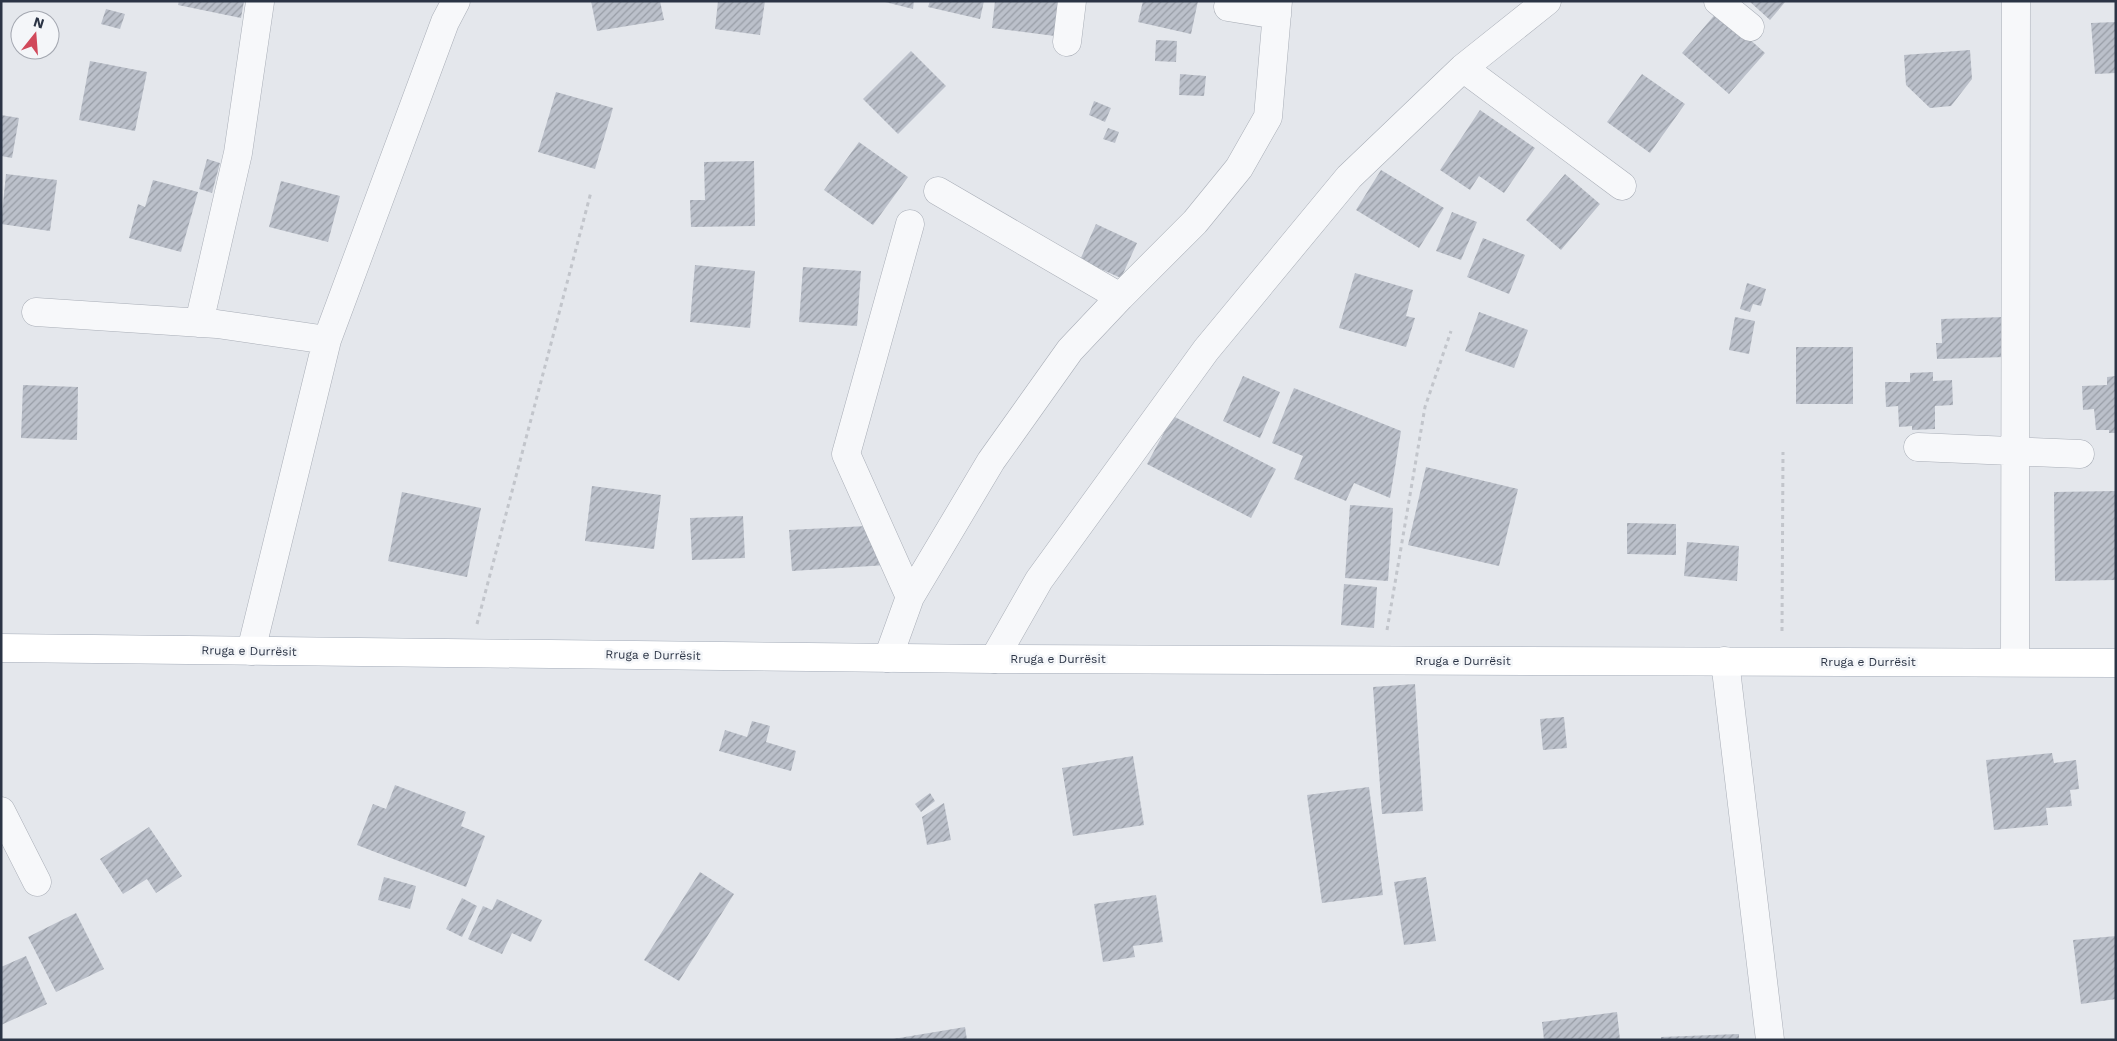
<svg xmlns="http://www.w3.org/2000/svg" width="2117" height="1041" font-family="'Work Sans',sans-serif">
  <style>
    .building { fill: url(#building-hatch) }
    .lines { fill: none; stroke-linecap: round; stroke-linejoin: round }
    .minor-casing { stroke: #a9aeb7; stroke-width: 29 }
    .major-casing { stroke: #a3abb8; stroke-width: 29 }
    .path { stroke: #c2c5cb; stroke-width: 3; stroke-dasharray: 4 4; stroke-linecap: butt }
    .minor { stroke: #f7f8fa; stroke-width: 28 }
    .major { stroke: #fff; stroke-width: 28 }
    .labels { text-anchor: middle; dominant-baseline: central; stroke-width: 5; stroke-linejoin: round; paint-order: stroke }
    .street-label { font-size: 12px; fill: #2b3445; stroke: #f4f6f9 }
  </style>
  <defs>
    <pattern id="building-hatch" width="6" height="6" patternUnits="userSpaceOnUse" patternTransform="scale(1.25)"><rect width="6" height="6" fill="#bbc0ca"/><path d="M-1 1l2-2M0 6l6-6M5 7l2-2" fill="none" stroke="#989da6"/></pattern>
  </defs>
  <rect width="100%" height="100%" fill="#e4e7ec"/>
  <!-- building -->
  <path class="building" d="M179 1H244L241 18 178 5Z
    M591 1H660L664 20 597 31Z
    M718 1H765L760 35 715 29Z
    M881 1H914L913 9Z
    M930 1H984L980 19 928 7Z
    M995 1H1059L1055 36 992 28Z
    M1143 1H1198L1191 34 1138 22Z
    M1749 1H1786L1770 20Z
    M106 9 125 14 120 29 101 24Z
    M1718 11 1765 53 1729 94 1682 53Z
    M2116 22V73L2095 74 2091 23Z
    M1156 40 1177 41 1176 62 1155 61Z
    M1970 50 1972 79 1951 106 1930 108 1906 85 1904 55Z
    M911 51 946 86 898 134 863 99Z
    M90 61 147 72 135 131 79 120Z
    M1180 74 1206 76 1204 96 1179 95Z
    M1642 74 1685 104 1650 153 1607 122Z
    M556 92 613 108 595 169 538 152Z
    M1094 101 1111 108 1105 122 1089 115Z
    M1480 110 1535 148 1504 193 1479 176 1470 190 1440 170Z
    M1 115 19 118 12 158 1 156Z
    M1108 128 1119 132 1115 143 1103 139Z
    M859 142 908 177 873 225 824 190Z
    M207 159 220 163 212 193 199 189Z
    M754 161 755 226 691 227 690 200H705L704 162Z
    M1381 170 1444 208 1419 248 1356 210Z
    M6 174 57 180 50 231 1 224Z
    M1565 174 1600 204 1561 250 1526 220Z
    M153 180 198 192 181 252 129 238 138 204 145 207Z
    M281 181 340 196 328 242 269 227Z
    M1452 212 1477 222 1461 260 1436 251Z
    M1096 224 1137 243 1121 278 1080 260Z
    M1483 238 1525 255 1509 294 1467 277Z
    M695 265 755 271 750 328 690 322Z
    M803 267 861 271 857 326 799 322Z
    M1355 273 1413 290 1406 316 1415 318 1406 347 1339 328Z
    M1747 283 1766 289 1761 306 1753 304 1750 312 1740 309Z
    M1479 312 1528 330 1514 368 1465 351Z
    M1735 317 1755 321 1749 354 1729 350Z
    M2005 317 2006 357 1937 359 1936 343H1942L1941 319Z
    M1796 347H1853V404H1796Z
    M1933 372V381L1952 380 1953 405 1935 406V429L1912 430V426L1899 427 1898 406 1886 407 1885 382H1910V373Z
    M1243 376 1280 392 1260 438 1223 421Z
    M2116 376V433H2109V430H2096L2094 409 2083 410 2082 386 2107 385V377Z
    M23 385 78 387 77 440 21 438Z
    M1294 388 1401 431 1390 498 1354 483 1346 501 1294 479 1303 456 1272 443Z
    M1173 416 1276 469 1251 518 1147 464Z
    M1426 467 1518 489 1499 566 1408 545Z
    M592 486 661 495 654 549 585 541Z
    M2116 491V580L2055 581 2054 492Z
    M402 492 481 508 467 577 388 561Z
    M1350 505 1393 508 1388 581 1345 578Z
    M743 516 745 558 692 560 690 518Z
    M1627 523 1676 524V555L1627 554Z
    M867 526 887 565 792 571 789 530Z
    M1687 542 1739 546 1737 581 1684 576Z
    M1344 584 1377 587 1374 628 1341 625Z
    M1415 684 1423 811 1382 814 1373 687Z
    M1564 717 1567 748 1543 750 1540 719Z
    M752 721 770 726 766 742 796 751 791 771 719 751 725 730 747 737Z
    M2052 753 2054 763 2076 760 2079 789 2070 790 2072 806 2046 808 2048 825 1994 830 1986 760Z
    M1133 756 1144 825 1073 836 1062 768Z
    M395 785 466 812 461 826 485 836 466 887 357 845 373 804 386 809Z
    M1369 787 1383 895 1322 903 1307 795Z
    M930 793 935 801 921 812 915 804Z
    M944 803 951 840 927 845 922 817Z
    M149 827 182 876 156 893 147 879 123 894 100 859Z
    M700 872 734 894 679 981 644 960Z
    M384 877 416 886 410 909 378 900Z
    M1426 877 1436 941 1404 945 1394 882Z
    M1156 895 1163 942 1133 946 1135 957 1103 962 1094 904Z
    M462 898 477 906 462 937 446 929Z
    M497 899 542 920 531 942 512 933 502 954 468 939 483 906 492 910Z
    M76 913 104 969 56 992 28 937Z
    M2116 936V999L2081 1004 2073 940Z
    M26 956 47 1004 1 1025V967Z
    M1617 1012 1620 1040H1544L1542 1022Z
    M965 1027 967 1040H893V1039Z
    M1739 1034V1040H1661V1037Z"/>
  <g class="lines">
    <defs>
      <path id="minor" d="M1718 1 1750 27
        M1228 7 1277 15
        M1067 42 1072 1
        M1463 68 1622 186
        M938 191 1120 297
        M36 312 217 324 327 340
        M199 323 238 153 260 2
        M1918 447 2080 454
        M910 597 846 454 910 224
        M251 651 327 340 445 22 456 1
        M888 658 910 597 991 461 1070 350 1120 297 1195 222 1239 168 1268 117 1278 1
        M994 659 1039 580 1206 350 1349 177 1463 68 1547 1
        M1725 661 1770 1040
        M2015 662 2016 1
        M1 811 37 882"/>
      <path id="major" d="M1 648 994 659 2116 663"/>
    </defs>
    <!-- minor casing -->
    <use href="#minor" class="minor-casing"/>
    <!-- major casing -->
    <use href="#major" class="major-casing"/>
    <!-- path -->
    <path class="path" d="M477 624 591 192
      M1387 630 1425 407 1451 331
      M1782 631 1783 452"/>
    <!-- minor -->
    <use href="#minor" class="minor"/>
    <!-- major -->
    <use href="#major" class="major"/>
  </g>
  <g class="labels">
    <!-- street labels -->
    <g class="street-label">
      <text transform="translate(249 651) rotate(1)">Rruga e Durrësit</text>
      <text transform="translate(653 655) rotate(1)">Rruga e Durrësit</text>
      <text x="1058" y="659">Rruga e Durrësit</text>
      <text x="1463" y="661">Rruga e Durrësit</text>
      <text x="1868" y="662">Rruga e Durrësit</text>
    </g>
  </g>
  <!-- border -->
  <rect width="2117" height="1041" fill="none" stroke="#2b3445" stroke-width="5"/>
  <!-- north arrow -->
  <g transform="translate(35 35) rotate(17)"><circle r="24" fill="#f4f6f9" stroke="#a4a8b1"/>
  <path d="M0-4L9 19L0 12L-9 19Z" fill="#d1495b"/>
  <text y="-8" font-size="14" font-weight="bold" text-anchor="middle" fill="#2b3445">N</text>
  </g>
</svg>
